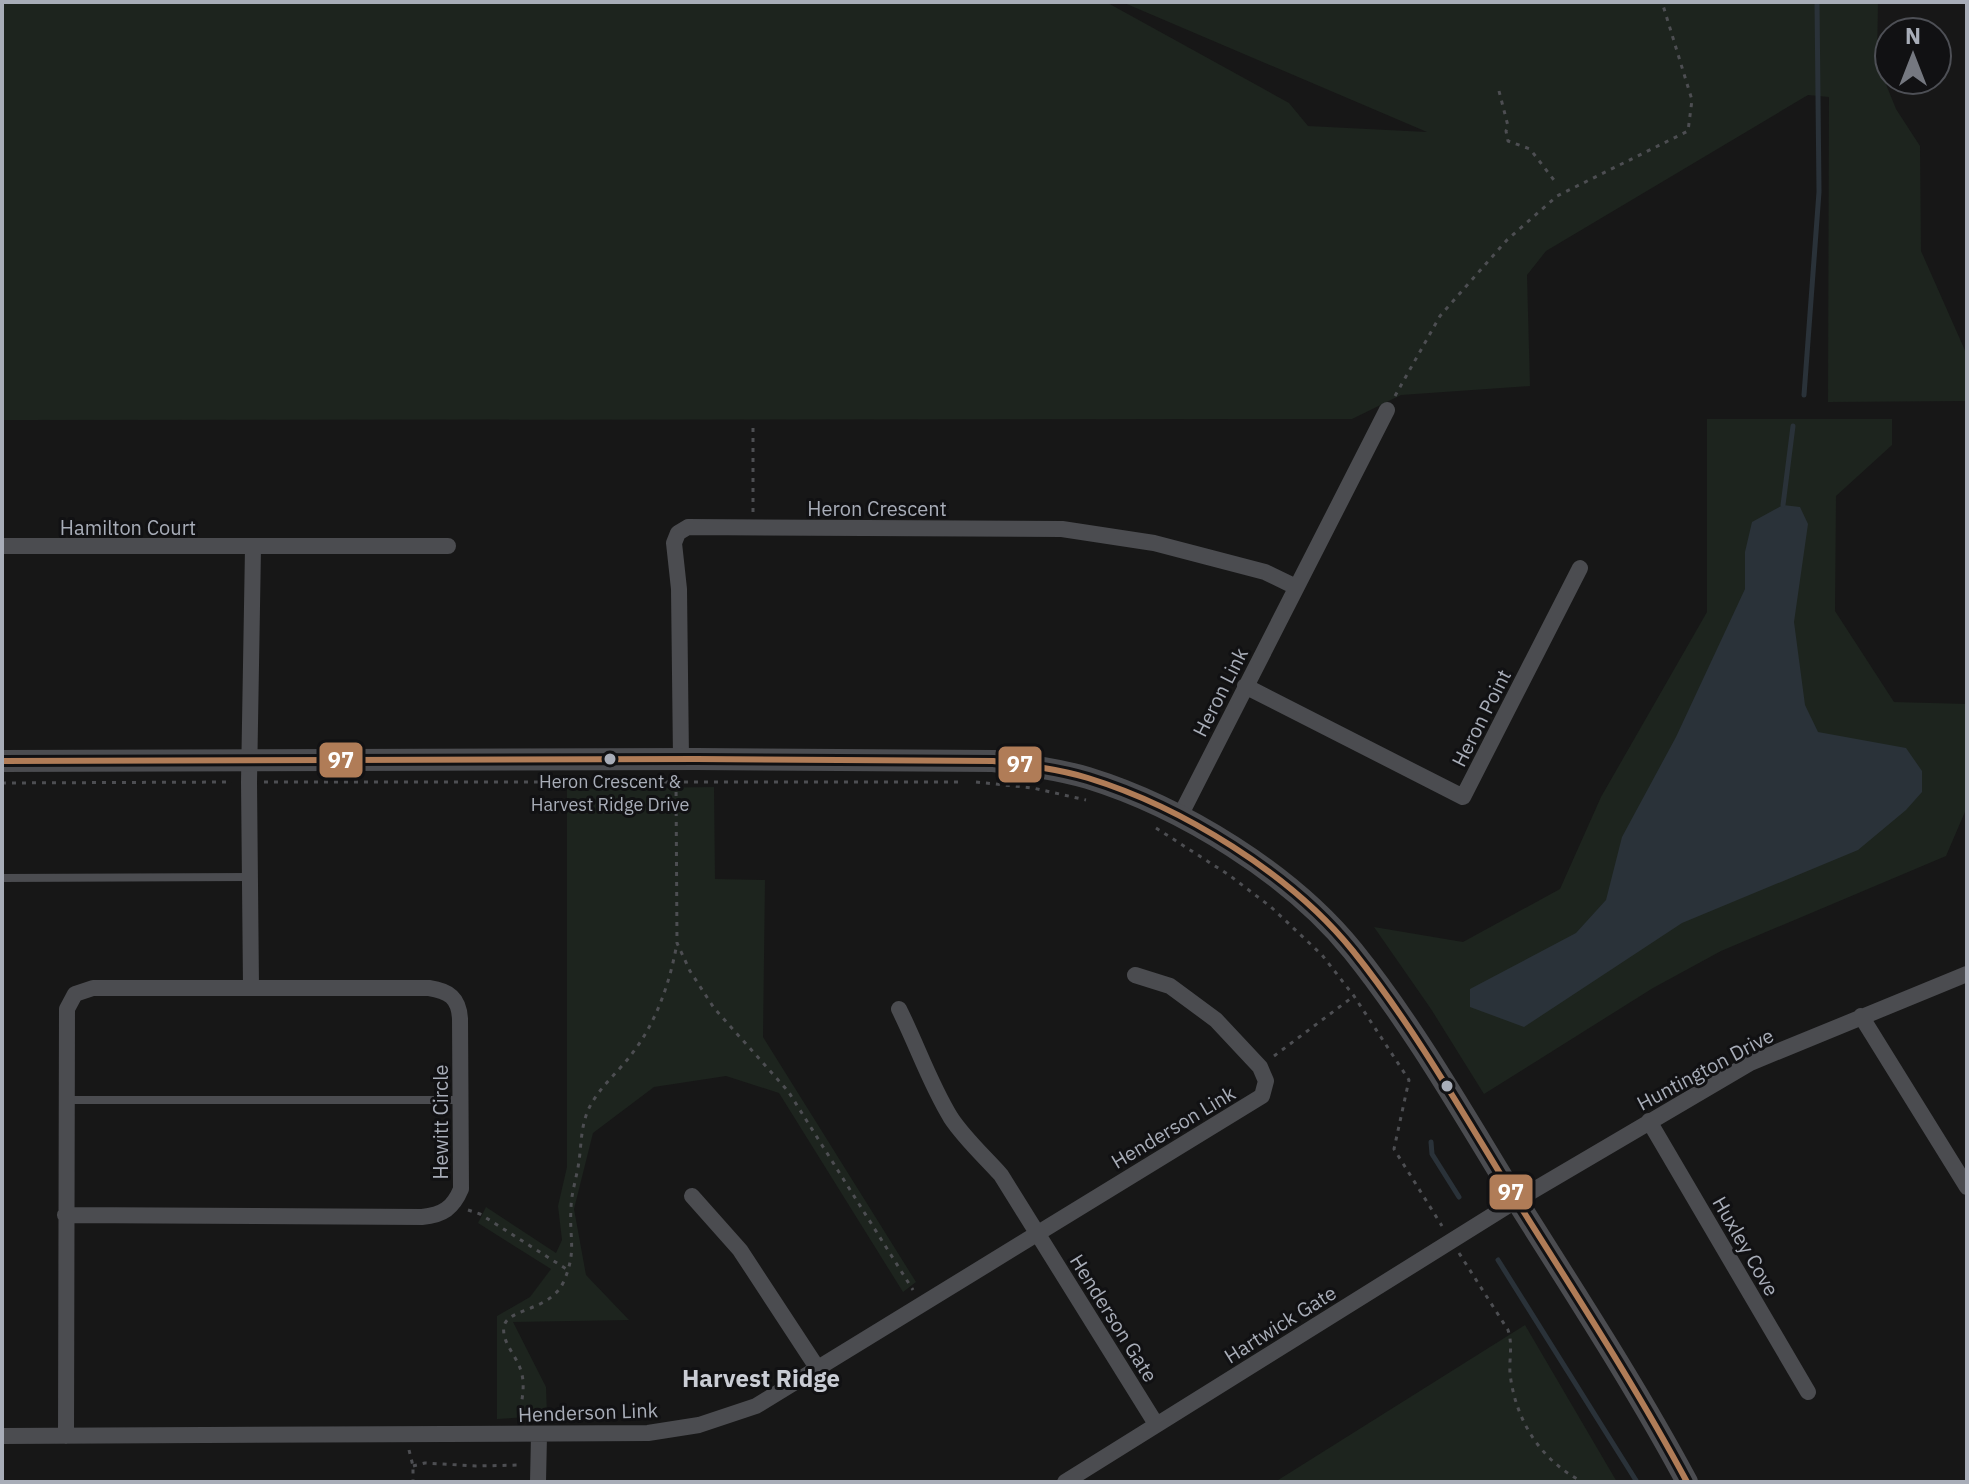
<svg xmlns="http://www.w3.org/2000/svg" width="1969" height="1484" font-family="'IBM Plex Sans',sans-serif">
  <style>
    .green { fill: #1d241e }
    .water { fill: #2a3239 }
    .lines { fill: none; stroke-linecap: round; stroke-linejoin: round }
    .stream { stroke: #2a3239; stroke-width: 5 }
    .path { stroke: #4d4e52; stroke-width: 3; stroke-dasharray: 4 6; stroke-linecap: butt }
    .service { stroke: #4b4c50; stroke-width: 8 }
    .minor { stroke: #4b4c50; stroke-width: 16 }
    .tertiary { stroke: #4b4c50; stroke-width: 22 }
    .bus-1-casing { stroke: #111113; stroke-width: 12 }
    .bus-1 { stroke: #b07c57; stroke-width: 6 }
    .bus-dot { fill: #a8adb8; stroke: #111113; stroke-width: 3 }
    .labels { text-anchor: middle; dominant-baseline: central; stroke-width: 6; stroke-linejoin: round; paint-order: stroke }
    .bus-label { font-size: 18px; fill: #a8adb8; stroke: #111113 }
    .street-label { font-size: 20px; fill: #a8adb8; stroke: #111113 }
    .quarter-label { font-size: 24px; font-weight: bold; fill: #c9ccd4; stroke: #111113 }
    .line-badge { stroke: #111113; stroke-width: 3 }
    .badge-label { font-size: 22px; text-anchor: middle; font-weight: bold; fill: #fff }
  </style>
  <rect width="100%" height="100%" fill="#171717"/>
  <!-- green -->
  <path class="green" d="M2 2H1106L1289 103 1308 126 1427 132 1122 2H1878L1877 62 1896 109 1920 146 1921 251 1967 355V401L1828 402 1829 97 1808 95 1546 251 1527 275 1530 386 1401 395 1352 419 2 420Z
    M1707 419H1892V445L1836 496 1835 611 1894 702 1967 704V807L1946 856 1721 951 1653 988 1484 1094 1431 1009 1374 927 1463 942 1560 889 1601 797 1707 612Z
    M714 787 715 879 765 880 763 1037 916 1282 903 1292 779 1093 726 1076 654 1087 593 1133 574 1209 586 1275 629 1320 513 1322 546 1387 547 1416 497 1419V1316L530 1297 551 1269 478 1223 486 1207 556 1253 562 1240 558 1206 567 1167V789Z
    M1525 1325 1617 1482H1275Z"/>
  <!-- water -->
  <path class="water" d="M1783 505 1800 507 1808 524 1794 622 1805 705 1818 732 1906 748 1922 771V792L1906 810 1858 850 1682 923 1524 1027 1470 1007V989L1576 933 1606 900 1622 837 1676 737 1745 589V552L1752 522Z"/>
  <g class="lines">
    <!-- stream -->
    <path class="stream" d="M1804 395 1819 192 1817 2
      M1783 505 1793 426
      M1431 1142 1432 1154 1459 1197
      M1498 1260 1637 1482"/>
    <!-- path -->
    <path class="path" d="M1499 91 1508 126 1506 131 1508 141 1530 149 1557 184
      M1395 396 1440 316 1507 240 1557 196 1688 131 1692 100 1662 2
      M753 512V423
      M264 782H964
      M676 782 677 943 690 971 714 1008 788 1091 913 1290
      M976 782 1033 788 1086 800
      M2 783 232 782
      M1156 828 1229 875 1271 907 1322 955 1354 996 1409 1080 1394 1149 1442 1226
      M1274 1056 1354 996
      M468 1210 480 1214 568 1270
      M1459 1253 1508 1330C1513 1345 1509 1358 1510 1373 1515 1420 1541 1461 1583 1482
      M519 1419C521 1403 526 1386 521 1371 517 1356 501 1342 504 1326 508 1308 551 1311 564 1281 577 1250 569 1239 571 1209 571 1193 577 1177 579 1161 581 1147 581 1132 585 1119 592 1093 616 1075 631 1055 656 1023 670 983 677 943
      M409 1450 413 1466V1482
      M413 1466 425 1463 476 1466 521 1465"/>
    <!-- service -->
    <path class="service" d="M2 878 250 877
      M66 1100H460"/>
    <!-- minor -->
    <path class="minor" d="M2 546H448
      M1245 686 1463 797 1580 568
      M681 759 679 589 674 543 678 533 688 527 1062 529 1154 543 1265 572 1296 587
      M1180 816 1387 410
      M251 987 249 782 253 548
      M899 1009C917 1045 930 1084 951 1118 965 1139 984 1156 1001 1175L1156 1424
      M1861 1016 1967 1187
      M1649 1121 1808 1392
      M692 1196 740 1250 818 1369
      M65 1215 422 1217C443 1215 453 1208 461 1189L460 1019C459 998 449 991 429 988H93L75 994 67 1009 66 1436
      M2 1436 648 1433 699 1425 756 1406 1262 1096 1266 1081 1260 1067 1216 1020 1170 986 1135 975
      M538 1482 539 1435
      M1065 1482 1517 1200 1750 1063 1967 974"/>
    <!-- tertiary -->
    <path class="tertiary" d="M2 761 696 759 993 761C1025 765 1058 769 1088 778 1182 807 1291 874 1353 951 1414 1027 1464 1115 1515 1198 1574 1292 1635 1385 1687 1482"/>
    <defs>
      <path id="bus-1" d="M2 761 696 759 993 761C1025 765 1058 769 1088 778 1182 807 1291 874 1353 951 1414 1027 1464 1115 1515 1198 1574 1292 1635 1385 1687 1482"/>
    </defs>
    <!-- bus-1 casing -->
    <use href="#bus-1" class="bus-1-casing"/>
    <!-- bus-1 -->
    <use href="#bus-1" class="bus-1"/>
  </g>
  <!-- markers -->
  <g class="bus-dot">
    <circle cx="610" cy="759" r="7"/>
    <circle cx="1447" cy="1086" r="7"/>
  </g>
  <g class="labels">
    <!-- bus labels -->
    <g class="bus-label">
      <text x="610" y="781">Heron Crescent &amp;<tspan x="610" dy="23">Harvest Ridge Drive</tspan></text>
    </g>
    <!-- street labels -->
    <g class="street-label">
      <text x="877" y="508">Heron Crescent</text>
      <text x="128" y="527">Hamilton Court</text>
      <text transform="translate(1220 692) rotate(-63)">Heron Link</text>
      <text transform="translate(1481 718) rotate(-63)">Heron Point</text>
      <text transform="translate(1705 1069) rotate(-28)">Huntington Drive</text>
      <text transform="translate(440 1122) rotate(-90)">Hewitt Circle</text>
      <text transform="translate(1173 1127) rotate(-31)">Henderson Link</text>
      <text transform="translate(1746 1246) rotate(60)">Huxley Cove</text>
      <text transform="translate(1114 1318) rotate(58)">Henderson Gate</text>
      <text transform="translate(1280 1324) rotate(-32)">Hartwick Gate</text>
      <text transform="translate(588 1412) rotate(-2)">Henderson Link</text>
    </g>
    <!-- quarter labels -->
    <g class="quarter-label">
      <text x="761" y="1378">Harvest Ridge</text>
    </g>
  </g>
  <g class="line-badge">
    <rect x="318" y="741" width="46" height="38" rx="8" fill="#b07c57"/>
    <rect x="997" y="745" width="46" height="39" rx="8" fill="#b07c57"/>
    <rect x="1488" y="1173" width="46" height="38" rx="8" fill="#b07c57"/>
  </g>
  <g class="badge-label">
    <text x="341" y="768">97</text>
    <text x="1020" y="772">97</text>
    <text x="1511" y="1200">97</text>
  </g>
  <!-- border -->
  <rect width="1969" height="1484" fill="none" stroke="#a8adb8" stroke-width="8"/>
  <!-- north arrow -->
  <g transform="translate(1913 56)"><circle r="38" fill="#111113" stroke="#4d4f55" stroke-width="2"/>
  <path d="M0-6L14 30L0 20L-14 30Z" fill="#757880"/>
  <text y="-12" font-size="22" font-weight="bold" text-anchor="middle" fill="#a8adb8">N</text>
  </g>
</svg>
